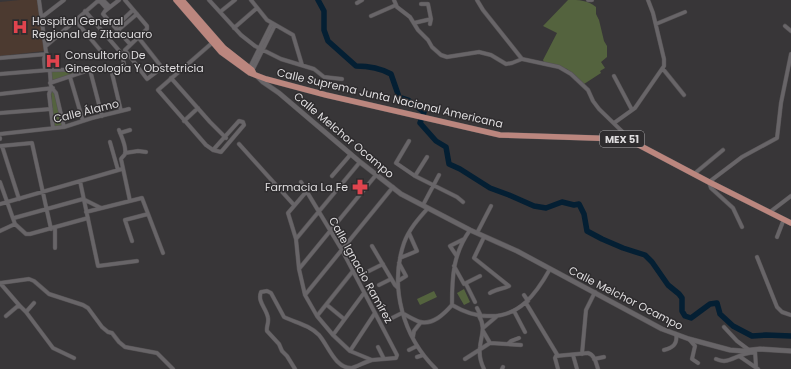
<svg xmlns="http://www.w3.org/2000/svg" width="791" height="369" font-family="Poppins,sans-serif">
  <style>
    .medical { fill: #4c3a30 }
    .green { fill: #54633e }
    .lines { fill: none; stroke-linecap: round; stroke-linejoin: round }
    .river { stroke: #041f33; stroke-width: 5.5 }
    .minor-casing { stroke: #555254; stroke-width: 4.5 }
    .tertiary-casing { stroke: #555254; stroke-width: 5.5 }
    .primary-casing { stroke: #555254; stroke-width: 6 }
    .minor { stroke: #686568; stroke-width: 3.5 }
    .tertiary { stroke: #686568; stroke-width: 4.5 }
    .primary { stroke: #bb867e; stroke-width: 5.5 }
    .labels { text-anchor: middle; dominant-baseline: central; stroke-width: 3; stroke-linejoin: round; paint-order: stroke }
    .shield { fill: #2e2c2e; stroke: #a9a7a9; stroke-width: 1 }
    .shield-label { font-size: 10px; font-weight: bold; fill: #dedcde }
    .poi-label { font-size: 11px; fill: #dedcde; stroke: #2e2c2e; text-anchor: start }
    .street-label { font-size: 11px; fill: #dedcde; stroke: #2e2c2e }
  </style>
  <rect width="100%" height="100%" fill="#383638"/>
  <!-- medical -->
  <path class="medical" d="M20 0H38L44 51 0 56V2Z"/>
  <!-- green -->
  <path class="green" d="M568 0C579 0 588 0 596 7V14L599 20 604 41 607 46V57L601 62 605 68 600 71 601 73 584 84 567 69 544 62 543 60 557 33 543 26Z
    M51 70 85 71 52 81Z
    M53 91 55 93 63 125 54 127 51 93Z
    M464 289 470 302 464 305 457 293Z
    M434 291 437 297 420 305 417 299Z"/>
  <g class="lines">
    <!-- river -->
    <path class="river" d="M318 0 324 11V30L328 41 356 66C369 66 380 68 391 74L399 97 408 100 424 112 420 123 436 141 446 147 449 164 460 169 490 188 509 195 534 206 546 208 562 202 574 205 579 204 584 214 587 231 602 239 623 248 645 255 652 262 668 285 679 294 682 298V311L685 316 691 318 710 304 717 303 720 314 733 326 752 336 766 335 791 336"/>
    <defs>
      <path id="minor" d="M39 0 46 52 49 59 51 87 56 93 64 127
        M99 0 107 9
        M103 0 110 7
        M119 0 105 11 103 14 130 44
        M125 0 147 26V29L125 50 147 79 159 70 160 65 138 37
        M209 0 241 35 255 46 281 59 314 69 324 77 342 79
        M251 0 267 20 293 35 302 65
        M394 0 397 7 410 17 418 30 428 40 432 47 441 55 447 57 479 52 491 55 506 64 512 63 522 59
        M477 0 483 10 522 59 559 67 571 74 588 90 593 101 599 109 632 141
        M588 0H592
        M357 3 362 0
        M421 4H428L431 19 430 24
        M85 11 122 54 125 69
        M220 12 235 0
        M371 16 396 5
        M42 17 64 0
        M75 20 105 56
        M414 23 431 19
        M656 24 685 12
        M785 26 791 31
        M115 27 133 10
        M234 28 257 8
        M117 31 137 14
        M212 43 158 90 206 145 213 150 221 152 244 125 243 122 239 121 213 150
        M46 46 99 0
        M0 58 47 54
        M111 69 121 111
        M249 69 272 23
        M663 69 684 95
        M45 70 44 59 46 53
        M90 70 102 116
        M252 71 275 25
        M0 74 49 70 116 69
        M614 76 632 110
        M70 77 83 121
        M171 78 210 122 226 138
        M50 83 86 71
        M51 88 49 94 53 128
        M0 94 53 88
        M0 113 51 109
        M184 121 198 108
        M614 123 635 108 664 66V59L653 13 648 0
        M119 130C121 136 127 147 125 154 124 156 122 157 121 159L130 201
        M120 133 130 130
        M0 134 64 127 92 118 129 109
        M0 138V139
        M409 141 396 163 415 176 457 197 463 202
        M110 142 118 170
        M239 144 294 205
        M0 146 32 143 51 229
        M2 146 19 199
        M125 153 138 151 146 152
        M694 174 723 150
        M332 176 351 154
        M415 176 427 157
        M80 181 98 266 137 261
        M0 182 15 224 26 234H30L88 218
        M301 182 342 250 397 355 396 358 372 360 350 351 333 335 317 316 305 295 299 269 296 239 288 213 306 192
        M0 204 122 169
        M423 205 439 175
        M428 208C419 218 409 229 404 243 389 287 403 337 436 369
        M86 212 142 198 163 253
        M770 212 791 196
        M14 218 83 199 101 208
        M742 227 733 208 711 188 709 182 742 157 777 138 781 103 791 54
        M0 231 15 224
        M477 233 491 206
        M484 237 474 258 509 286C503 289 496 289 490 293
        M777 237 784 219
        M296 239 360 162
        M132 241 125 220 148 214
        M372 246 395 285 398 288
        M55 248V227
        M456 255 450 246 464 239
        M757 257 777 307 782 312 791 315
        M400 258 417 251 409 233
        M454 266 464 284 480 276
        M299 269 376 175
        M369 271 383 264
        M398 281 406 276 399 263
        M0 283 29 279 34 281 49 294 83 305 88 308 102 327 108 332 112 333 119 342 125 347 157 353 173 369
        M0 283 19 305 26 312 53 348 74 358
        M466 284 475 302
        M379 285 391 279
        M305 295 393 187
        M524 295 528 301
        M526 303 558 356
        M327 305 344 319
        M452 305C464 312 474 316 487 316 519 318 536 294 550 269
        M477 308 481 316
        M514 311 525 332
        M26 312 34 303
        M402 313C408 316 414 320 420 322 433 325 444 314 452 305 452 276 453 254 470 230
        M6 316 19 305
        M317 316 353 271
        M479 316C486 327 481 336 480 347 479 354 481 363 484 369
        M392 318 402 313
        M724 327 737 341 749 350
        M483 328 496 317
        M483 331 490 343
        M333 335 364 293
        M413 337 414 331 421 322
        M689 339 695 346 692 359 698 363
        M508 344 511 341 519 338
        M378 347 384 359
        M409 350 417 346
        M664 350C673 348 678 344 676 334
        M755 350 756 367
        M350 351 375 313
        M582 354 586 310 595 292
        M573 355 577 369
        M739 356 758 369
        M417 357 423 355
        M465 359 490 343 521 345
        M594 359 604 357
        M716 359C726 364 732 358 742 355 746 353 751 353 755 352
        M295 369 287 356 282 351 279 344 267 331C266 327 269 323 268 318 267 309 257 302 261 292L267 291 271 293 284 317C297 323 309 325 319 335 328 345 335 369 352 368 358 366 365 362 372 360
        M502 369 503 367
        M558 369 555 358 556 356 588 353C595 355 596 363 598 369"/>
      <path id="tertiary" d="M256 75 263 82 279 93 360 162 401 194 470 230 517 251 662 329 689 339 730 350 742 351 760 349 791 351"/>
      <path id="primary" d="M176 0 221 52 250 73 266 79 326 95 500 135 624 139 637 144 709 182 791 223
        M182 0 224 48 252 70 254 74"/>
    </defs>
    <!-- minor casing -->
    <use href="#minor" class="minor-casing"/>
    <!-- tertiary casing -->
    <use href="#tertiary" class="tertiary-casing"/>
    <!-- primary casing -->
    <use href="#primary" class="primary-casing"/>
    <!-- minor -->
    <use href="#minor" class="minor"/>
    <!-- tertiary -->
    <use href="#tertiary" class="tertiary"/>
    <!-- primary -->
    <use href="#primary" class="primary"/>
  </g>
  <!-- icons -->
  <defs>
    <symbol id="hospital-bare" viewBox="-9 -9 18 18"><path d="M-5-5h3v3.5h4V-5h3V5h-3V1.5h-4V5h-3Z" fill="#e0444e" stroke="#2e2c2e" stroke-width="2.5" paint-order="stroke"/></symbol>
    <symbol id="pharmacy-bare" viewBox="-9 -9 18 18"><path d="M-2-6h4v4h4v4h-4v4h-4v-4h-4v-4h4Z" fill="#e0444e" stroke="#2e2c2e" stroke-width="2.5" paint-order="stroke"/></symbol>
  </defs>
  <g fill-rule="evenodd">
    <use href="#hospital-bare" x="9" y="16" width="22" height="22"/>
    <use href="#hospital-bare" x="42" y="50" width="22" height="22"/>
    <use href="#pharmacy-bare" x="349" y="176" width="22" height="22"/>
  </g>
  <g class="labels">
    <!-- shield labels -->
    <rect class="shield" x="600" y="131" width="44" height="16" rx="3"/>
    <g class="shield-label">
      <text x="622" y="139">MEX 51</text>
    </g>
    <!-- poi labels -->
    <g class="poi-label">
      <text x="32" y="21">Hospital General<tspan x="32" dy="13">Regional de Zitacuaro</tspan></text>
      <text x="65" y="55">Consultorio De<tspan x="65" dy="13">Ginecología Y Obstetricia</tspan></text>
      <text x="348" y="187" text-anchor="end">Farmacia La Fe</text>
    </g>
    <!-- street labels -->
    <g class="street-label">
      <text transform="translate(390 98) rotate(13)">Calle Suprema Junta Nacional Americana</text>
      <text transform="translate(86 111) rotate(-14)">Calle Álamo</text>
      <text transform="translate(344 135) rotate(40)">Calle Melchor Ocampo</text>
      <text transform="translate(361 270) rotate(61)">Calle Ignacio Ramírez</text>
      <text transform="translate(626 298) rotate(27)">Calle Melchor Ocampo</text>
    </g>
  </g>
</svg>
